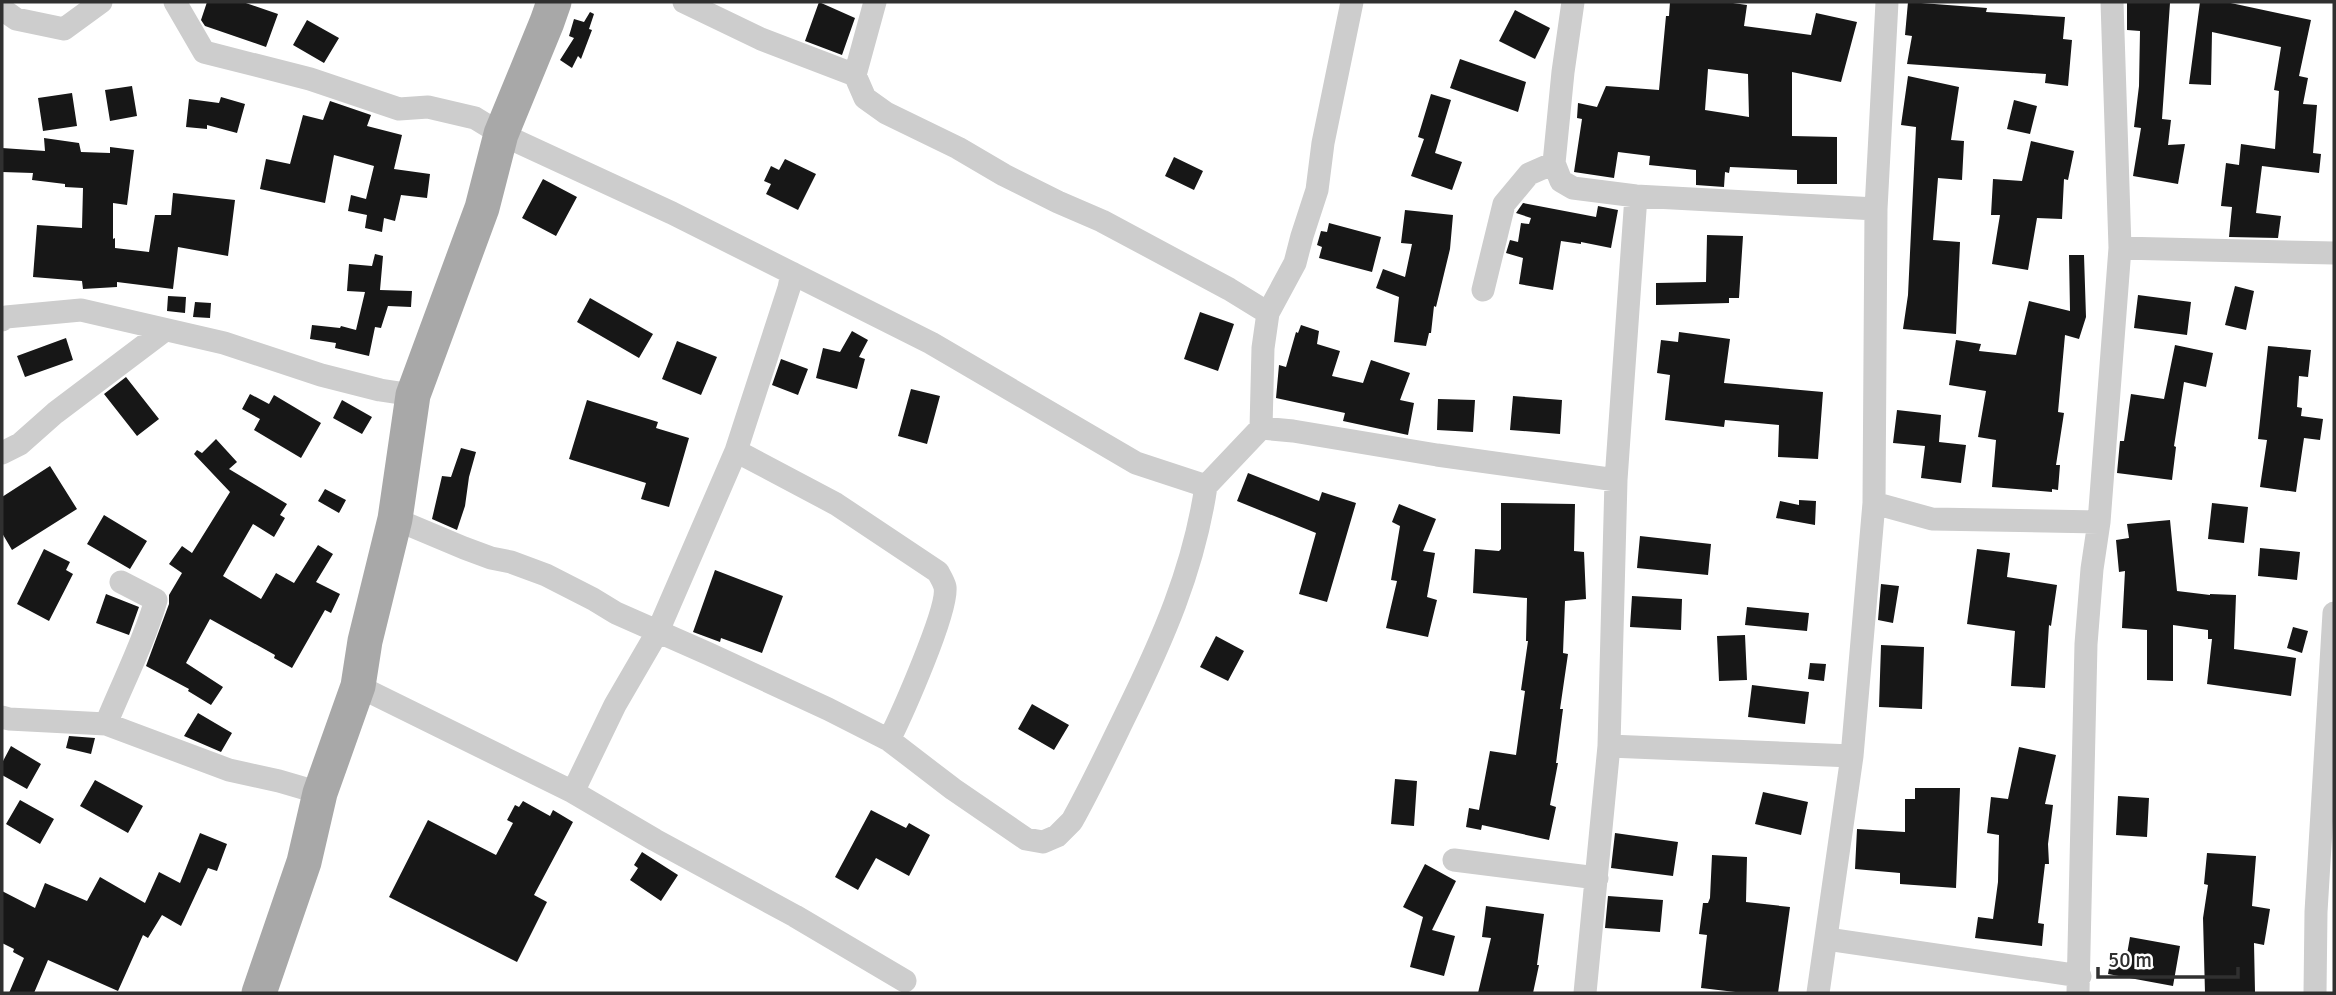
<svg xmlns="http://www.w3.org/2000/svg" width="2336" height="995" font-family="Signika,sans-serif">
  <style>
    .building { fill: #171717; fill-rule: evenodd }
    .lines { fill: none; stroke-linecap: round; stroke-linejoin: round }
    .minor { stroke: #cdcdcd; stroke-width: 23 }
    .primary { stroke: #a8a8a8; stroke-width: 35 }
  </style>
  <rect width="100%" height="100%" fill="#fff"/>
  <!-- building -->
  <path class="building" d="M207 2H243L278 14 266 47 205 26 201 20Z
    M819 2 855 18 842 55 805 41Z
    M1670 2H1726L1747 5 1744 26 1811 35 1816 13 1857 22 1841 82 1792 72V136L1837 137V184H1797V170L1730 167 1729 173 1725 172 1724 187 1696 185V170L1649 165 1650 156 1618 152 1614 178 1574 172 1582 119 1577 118 1578 103 1597 107 1606 86 1659 90 1666 16H1669ZM1708 69 1748 74 1749 117 1705 110Z
    M1908 2 1987 8 1986 12 2065 17 2063 39 2072 40 2068 86 2045 83 2046 74 1907 64 1912 36 1905 35Z
    M2127 2 2170 3 2162 119 2171 120 2168 145 2185 144 2178 184 2133 176 2141 128 2134 127 2139 86 2140 31 2127 30Z
    M2200 2H2226L2311 20 2299 76 2308 78 2303 104 2317 105 2313 153 2321 154 2319 173 2262 166 2256 213 2281 216 2278 238 2229 237 2232 207 2221 206 2226 163 2239 165 2241 144 2275 149 2279 91 2274 90 2281 47 2212 32 2211 85 2189 84Z
    M1515 10 1550 28 1535 59 1499 41Z
    M590 12 594 14 589 29 592 30 581 59 578 56 572 68 560 60 574 38 569 36 574 19 584 22Z
    M307 20 339 38 324 63 293 45Z
    M1460 59 1526 82 1518 112 1450 88Z
    M1908 76 1959 87 1951 140 1964 141 1962 180 1938 178 1933 240 1960 242 1956 334 1903 329 1908 295 1916 127 1901 125Z
    M132 86 137 116 110 121 105 90Z
    M72 93 77 126 43 131 38 98Z
    M1431 94 1451 100 1435 153 1462 162 1452 190 1411 176 1424 139 1418 137Z
    M221 97 245 104 237 133 207 125V129L186 127 189 99 219 103Z
    M2014 100 2037 106 2030 134 2007 129Z
    M330 101 371 115 367 126 402 135 394 169 430 174 427 198 401 195 395 221 384 218 382 232 365 228 367 215 348 211 351 195 366 199 374 166 334 155 325 203 260 189 266 159 290 164 303 115 323 120Z
    M44 138 79 143 81 152 110 153V147L134 150 127 205 113 203V239L115 238V248L149 252 155 215H171L173 193 235 200 228 256 178 247 173 289 117 282V287L83 289 82 281 33 277 37 225 82 228 83 188 65 187V184L32 180 33 173 2 172V148L45 151Z
    M2031 141 2074 151 2068 180 2064 179 2062 219 2037 218 2028 270 1992 264 2000 215H1991L1993 179 2022 181Z
    M1174 157 1203 171 1194 190 1165 176Z
    M785 159 816 174 798 210 766 194 771 184 764 181 771 166 779 170Z
    M543 179 577 197 556 236 522 218Z
    M1523 203 1596 217 1598 206 1618 210 1611 248 1581 242V244L1561 241 1553 290 1519 284 1523 258 1506 253 1510 240 1518 242 1521 223 1529 224 1531 218 1516 213Z
    M1405 210 1453 215 1450 249 1436 307 1434 306 1431 333H1429L1426 346 1394 342 1399 297 1376 288 1383 269 1405 277 1412 244 1401 243Z
    M1329 223 1381 237 1372 272 1319 258 1322 247 1317 245 1321 231 1327 232Z
    M1707 235 1743 236 1739 298H1729V303L1656 305V283L1706 282Z
    M375 254 383 256 380 290 412 291 411 307 388 306 381 328 375 327 369 356 335 348 336 343 310 339 312 325 340 328 341 326 356 330 365 292 347 291 349 264 372 266Z
    M2069 255H2084L2086 317 2079 339 2065 335 2058 412 2064 413 2056 465H2060L2058 490 2052 489V492L1992 487 1996 440 1978 437 1986 391 1949 385 1956 340 1981 344 1979 351 2016 355 2029 301 2070 311Z
    M2235 286 2254 291 2246 330 2225 325Z
    M2138 295 2191 302 2187 335 2134 328Z
    M168 296 186 297 185 313 167 311Z
    M590 298 653 334 639 358 577 322Z
    M195 302 211 303 210 318 193 317Z
    M1200 312 1234 324 1218 371 1184 359Z
    M1301 325 1319 331 1317 344 1340 351 1332 376 1363 383 1371 360 1410 373 1400 400 1414 403 1408 435 1343 421 1345 413 1276 398 1279 365 1286 367 1296 332 1298 333Z
    M852 331 868 340 859 357 865 359 857 389 816 378 823 348 840 352Z
    M1679 332 1730 339 1724 383 1823 392 1818 459 1778 457 1779 425 1725 420 1724 427 1665 420 1670 375 1657 373 1661 340 1678 342Z
    M66 338 73 360 25 377 17 356Z
    M677 341 717 357 701 395 662 379Z
    M2175 345 2213 353 2206 387 2184 382 2174 446 2176 447 2172 480 2117 473 2120 441H2124L2131 394 2164 399Z
    M2268 346 2311 350 2308 377 2299 376 2297 407 2302 408 2301 416 2323 419 2320 440 2304 438 2296 492 2260 487 2267 440 2258 439Z
    M781 359 808 369 798 395 772 385Z
    M126 377 159 419 137 436 104 394Z
    M911 389 940 396 927 444 898 436Z
    M250 394 269 404 274 395 321 423 301 458 254 430 260 419 242 409Z
    M1513 396 1562 400 1560 434 1510 430Z
    M1438 399 1475 400 1473 432 1437 430Z
    M342 400 372 417 362 434 333 418Z
    M587 400 658 422 656 428 689 438 669 507 641 499 646 483 569 459Z
    M1897 410 1941 415 1939 442 1966 445 1961 483 1921 478 1925 446 1893 443Z
    M216 439 237 462 229 469 287 504 280 515 285 518 274 537 253 524 223 576 261 599 276 573 294 583 318 545 333 554 316 582 340 594 331 613 325 610 292 668 274 658 275 655 210 619 186 663 223 687 211 705 188 691 189 689 146 666 169 604V595L182 573 169 564 182 546 192 553 230 492 194 454 197 450 202 453Z
    M461 448 476 452 469 477 465 506 457 530 432 519 442 476 451 477Z
    M50 466 77 509 12 550 2 533V497Z
    M1248 473 1319 501 1322 492 1356 503 1327 602 1299 594 1316 533 1237 501Z
    M325 489 346 500 339 513 318 501Z
    M1799 500 1816 501 1815 525 1776 518 1780 501 1799 505Z
    M1501 503 1575 504 1574 551 1584 552 1586 599 1565 601 1563 653 1568 654 1560 709H1563L1556 763H1558L1550 805 1556 807 1549 840 1482 825 1481 830 1466 827 1469 808 1479 810 1490 751 1516 755 1525 691 1521 690 1528 641H1526L1527 598 1473 593 1475 549 1499 551 1501 549Z
    M2212 503 2248 507 2244 543 2208 539Z
    M1399 504 1436 519 1423 551 1435 553 1427 597 1437 600 1428 637 1386 628 1397 581 1391 580 1400 526 1392 522Z
    M104 515 147 541 130 569 87 544Z
    M2170 520 2177 591 2210 595V594L2236 595 2234 649 2296 658 2291 696 2207 684 2212 639H2208V630L2173 625V681L2147 680V630L2122 628 2125 571 2119 572 2116 540 2129 538 2127 524Z
    M1640 536 1711 544 1708 575 1637 568Z
    M2260 548 2300 552 2297 580 2258 576Z
    M44 549 70 562 66 570 73 574 49 621 17 604Z
    M1977 549 2010 553 2007 577 2057 585 2051 626 2049 625 2045 688 2011 686 2015 631 1967 624Z
    M715 570 783 596 762 653 721 638 720 642 693 632Z
    M1881 584 1899 586 1893 623 1878 620Z
    M106 594 139 607 129 635 96 623Z
    M1632 596 1682 599 1681 630 1630 627Z
    M1747 607 1809 613 1807 631 1745 625Z
    M2293 627 2308 631 2302 653 2287 648Z
    M1745 635 1747 680 1719 681 1717 636Z
    M1216 636 1244 651 1228 681 1200 667Z
    M1881 645 1924 647 1922 709 1879 707Z
    M1810 663 1826 664 1824 681 1808 679Z
    M1752 685 1809 692 1805 724 1748 717Z
    M1032 704 1069 725 1054 750 1018 729Z
    M198 713 232 733 221 752 184 736Z
    M69 736 95 738 91 754 66 748Z
    M11 746 41 764 27 789 2 775V763Z
    M2019 747 2056 755 2045 804 2053 805 2048 844 2049 864H2045L2038 923 2044 924 2042 946 1975 938 1978 917 1993 919 1998 882 1999 835 1987 833 1991 797 2008 799Z
    M1395 779 1417 781 1414 826 1391 824Z
    M95 780 143 806 128 833 80 806Z
    M1915 788H1960L1956 888 1900 884V873L1855 869 1857 829 1905 832V799H1915Z
    M1763 792 1808 802 1801 835 1755 824Z
    M2118 796 2149 798 2147 837 2116 835Z
    M20 800 54 819 40 844 6 824Z
    M523 801 550 816 553 810 573 822 534 895 547 902 517 962 389 897 428 820 496 855 513 823 507 820 515 805 519 807Z
    M871 810 906 828 909 823 930 835 909 876 876 858 858 890 835 877Z
    M200 833 227 844 217 871 208 868 181 926 162 915 148 938 143 935 118 991 48 960 34 993H9L24 958 13 952 14 949 2 943V891L35 908 45 883 87 901 100 877 145 903 159 872 180 883Z
    M1615 833 1678 842 1673 876 1611 868Z
    M642 852 678 875 661 901 630 880 638 868 634 865Z
    M2207 853 2256 856 2252 906 2270 909 2264 945 2254 943 2255 992 2205 993 2203 918 2208 885 2204 884Z
    M1712 855 1747 857 1746 902 1790 907 1778 993H1744L1701 988 1707 935 1699 934 1703 903H1708L1710 898Z
    M1425 864 1456 881 1432 930 1455 936 1444 976 1410 967 1423 917 1403 907Z
    M1608 896 1663 900 1660 932 1605 928Z
    M1486 906 1544 914 1537 965H1539L1533 993H1478L1491 938 1482 937Z
    M2130 937 2180 946 2173 986 2108 974 2111 957 2126 960Z"/>
  <g class="lines">
    <!-- minor -->
    <path class="minor" d="M175 2 204 52 310 79 399 109 428 107 475 118 501 134 672 213 931 343 1136 463 1206 486C1194 569 1162 641 1125 716 1108 751 1091 787 1072 821L1057 836 1043 842 1026 839 953 789 889 740 828 709 709 654 616 613 593 599 546 575 511 562 491 558 464 548 395 519
      M684 2 761 39 855 75
      M875 2 855 75 865 98 886 113 958 148 1004 175 1058 202 1102 221 1229 289 1268 313 1263 348 1261 428 1293 431 1437 455 1616 480
      M1573 2 1563 72 1554 163 1561 181 1573 188 1636 196 1876 209
      M2 9 16 19 64 29 101 2
      M2120 248 2334 253
      M1483 290 1504 204 1529 174 1554 163
      M1268 313 1295 263 1302 236 1317 190 1323 143 1352 2
      M2 320 6 317 81 310 224 343 321 375 380 390 413 395
      M736 451 836 504 938 572C940 576 944 582 945 587 949 609 901 716 889 740
      M2 453 20 444 55 413 165 330
      M1206 486 1261 428
      M1874 503 1932 519 2099 522
      M358 686 573 792 615 705 658 631 736 451 789 288 792 273
      M2 717 9 719 106 724 229 770 279 781 320 793
      M106 724C123 682 144 642 156 600L121 582
      M1609 746 1852 756
      M573 792 655 840 795 916 905 981
      M1454 860 1597 878
      M1827 939 2080 976
      M1585 993 1609 746 1616 480 1636 196
      M1818 993 1852 756 1874 503 1876 209 1887 2
      M2078 993 2086 644 2092 569 2099 522 2120 248 2112 2
      M2315 993 2316 912 2334 613"/>
    <!-- primary -->
    <path class="primary" d="M259 993 304 862 320 793 358 686 365 641 395 519 413 395 482 208 501 134 547 22 554 2"/>
  </g>
  <!-- border -->
  <rect width="2336" height="995" fill="none" stroke="#303030" stroke-width="7"/>
  <!-- scale -->
  <path d="M2098 967v10h140v-10" fill="none" stroke="#303030" stroke-width="3.5"/>
  <text x="2108" y="967" font-size="21" fill="#303030" stroke="#ffffff" stroke-width="5" paint-order="stroke">50 m</text>
</svg>
